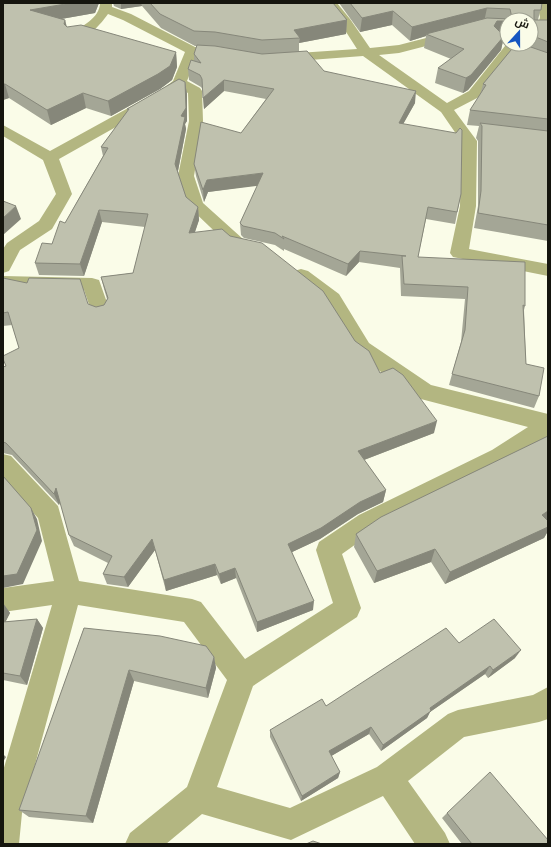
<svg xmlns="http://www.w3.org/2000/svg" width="551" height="847" font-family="Lora,Cairo,serif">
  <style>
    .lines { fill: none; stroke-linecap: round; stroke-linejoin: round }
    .minor { fill: #b3b681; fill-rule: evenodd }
    .wall { fill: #a4a696 }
    .shaded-wall { fill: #86877a }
    .building { fill: #bfc1ae; stroke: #86877a }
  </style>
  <rect width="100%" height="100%" fill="#fafce8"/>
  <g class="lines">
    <!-- minor -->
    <path class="minor" d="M100 3H112V7L131 14 195 47 225 49 230 50 232 53 230 56 197 55 187 81 200 88 202 91 203 121 194 176 203 203 243 239 251 241 254 245 251 249 245 251 231 247 187 205 178 176 189 121 188 93 180 89 171 96 59 159 72 194 52 229 20 250 9 271 3 273V249L7 243 39 221 56 194 43 160 3 136V125L50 151 161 90 173 81 185 52 123 20 108 14C100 25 85 43 70 40L68 37 70 34C81 27 100 18 100 3Z
      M324 3H337L350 19 370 48 399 45 484 23 507 24V32L484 31 399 53 379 55 447 103 469 91 505 46H515L517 49 515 52 479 97 454 110 477 141 476 206 469 249 548 264V276L453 257 450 253 460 206 461 141 441 112 363 56 283 62 278 61 276 58 278 55 283 54 357 49 341 24Z
      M537 3H548V33H531V25L538 26 540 17Z
      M301 269 308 271 339 294 369 343 431 385 548 414V436L508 464 377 529 342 554 361 608 357 617 253 686 217 787 290 808 377 767 448 714 458 710 533 695 548 687V719L539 722 464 737 408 781 445 833 450 844H415L383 796 291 840 202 814 166 844H125L130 833 187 787 227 680 184 622 78 605 22 813 19 844H3V771L52 605 3 612V588L54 581 38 518 3 479V454L11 456 58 506 79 581 192 599 201 602 245 659 333 603 316 550 319 542 359 515 492 450 528 427 417 398 355 353 325 304 294 279 292 275 294 271Z
      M3 276 92 278 99 280 110 311 107 316 100 318 93 316 84 290 3 288Z"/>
  </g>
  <!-- wall -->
  <path class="wall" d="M3 3H99L95 13 61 19 65 20 67 27 176 52 177 67 172 80 160 89 111 116 86 108 51 125 9 98 3 100Z
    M113 3H333L347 20 346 34 299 43V51L324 71 415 103 403 124 461 194 455 224 426 219 418 257 525 306 524 310 526 364 539 396 534 408 449 385 461 342 465 299 401 296 400 268 359 262 346 276 284 249V251L275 245 244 238 241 235 240 223 258 185 208 192 204 202 196 176 194 164 241 133 266 99 224 91 204 109 203 90 201 87 189 80 188 69 194 61V54L197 46H195L161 28 142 6 121 9 114 6Z
    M339 3H542L538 20H548V241L474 228 478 206V141L476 138 479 126 467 125 470 110 480 95 483 84 515 45 512 44H531V20H507V38L504 37 501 50 468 90 463 93 435 83 438 68 451 59 424 48 426 36 410 41 392 25 360 32Z
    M185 82 187 94V121L185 124 186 129 178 171 186 197 198 207 199 220 195 232 355 341 380 373 434 433 364 460 386 490 383 502 358 514 320 539 292 552 313 610 257 632 236 578 221 584 217 575 166 591 155 550 128 587 107 584 103 574 108 563 74 546 69 535 60 502 59 505 12 455 3 453V367L6 366 3 359 19 348 12 325 3 326V278L96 307 104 305 107 299 104 289 101 277 133 273 145 227 102 222 84 276 39 275 35 263 52 244 65 223 103 156 101 147 128 111 127 109Z
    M548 436V531L544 538 445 584 431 562 374 583 354 547 356 534Z
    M3 603 10 613 5 622 37 619 43 628 27 685 3 680Z
    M84 628 214 657 216 668 208 698 134 681 93 823 29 817 19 810Z
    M459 643 515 658 488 678 485 674 430 712 427 718 381 751 369 734 331 756 340 772 338 778 301 801 270 737V730L326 706Z
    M447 813 548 844H462L442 818Z"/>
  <!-- shaded-wall -->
  <path class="shaded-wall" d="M71 3H99L95 13 33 24 30 10Z
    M121 3H141L142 6 121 9Z
    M487 8 484 22 426 34V36L410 41 412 27Z
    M393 11 392 25 360 32 362 18Z
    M65 20 68 34 64 24Z
    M347 20 346 34 299 43 300 38 294 30Z
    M497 21H503L500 35 494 26Z
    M504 36 501 50 468 90 463 93 466 78Z
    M176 52 177 67 172 80 160 89 111 116 108 101Z
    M224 80V91L204 109 203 98Z
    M185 82 187 94V121L185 124 186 129 177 176 175 164Z
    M3 84H5L9 98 3 100Z
    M416 91 415 103 397 135 399 123Z
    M83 93 86 108 51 125 47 110Z
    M263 173 264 185 208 192 204 202 203 190 207 180Z
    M16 206 21 219 3 235V218Z
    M198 207 199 220 190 246 189 233Z
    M99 210 102 222 84 276 80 264Z
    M360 251 359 262 346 276 348 264Z
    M437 421 434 433 356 463 358 451Z
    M56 488 61 500 59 505 54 494Z
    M386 490 383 502 358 514 320 539 288 554V544L360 502Z
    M31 508 37 519 42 541 23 584 3 588V576Z
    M548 511V520L535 528 542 515Z
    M548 527V531L544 538 445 584 450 572Z
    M152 539 155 550 128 587 124 577Z
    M435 549 431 562 374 583 377 571Z
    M215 564 217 575 166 591 164 580Z
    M235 568 236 578 221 584 219 574Z
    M314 601 313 610 257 632V622Z
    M3 603 10 613 3 627Z
    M37 619 43 628 27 685 20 676Z
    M521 650 515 658 488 678 493 670Z
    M214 657 216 668 208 698 206 688Z
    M490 666 485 674 430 712 427 718 381 751 383 745 430 708Z
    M129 670 134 681 93 823 86 816Z
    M371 727 369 734 328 758 329 751Z
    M3 754 6 757 3 762Z
    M340 772 338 778 301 801 302 796Z"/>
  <!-- building -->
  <path class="building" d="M3 3H71L30 10 65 20 64 24 67 27 81 25 176 52 170 66 158 74 108 101 83 93 47 110 5 84H3Z
    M150 3H333L347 20 294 30 300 38 262 40 215 32 194 31 160 14Z
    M350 3H542L541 10H534V20H548V42L531 35V20H507V23L503 21H497L494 26 504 36 471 75 466 78 438 68 464 49 426 34 487 18 510 19 512 18 510 9 487 8 412 27 393 11 362 18Z
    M516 44H522L548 53V119L470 110 486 85 483 84Z
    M197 45 215 46 262 54 307 51 324 71 416 91 399 123 456 133 460 128 462 130 461 194 457 212 428 207 418 257 525 262V306L523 305 526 364 544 368 539 396 452 374 465 330 468 287 404 284 402 256H406L360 251 348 264 282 236 284 239 275 233 243 226 240 223 263 173 207 180 203 190 194 164 201 122 241 133 274 89 224 80 203 98 202 79 200 75 188 69 191 60 201 63 194 54Z
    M179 79 185 82 186 108 181 116 185 117 175 164 186 197 198 207 189 233 222 229 230 236 262 243 323 291 355 341 369 351 380 373 393 368 403 375 437 421 358 451 386 490 360 502 321 528 288 544 314 601 257 622 235 568 219 574 215 564 164 580 152 539 124 577 103 574 112 556 69 535 56 488 54 494 6 443 3 442V367L6 366 3 359V356L19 348 8 312 3 313V278L27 283 29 278 80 279 88 304 96 307 104 305 108 298 101 277 133 273 148 214 99 210 80 264 35 263 42 243 52 244 60 221 65 223 108 148 101 147 129 109H127Z
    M480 123 548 131V225L478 213 481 191 482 126Z
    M3 201 16 206 3 218Z
    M548 436V511L542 515 548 521V527L450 572 435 549 377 571 356 534 381 517Z
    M3 476 31 508 37 530 17 574 3 576Z
    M37 619 20 676 3 673V622Z
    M494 619 521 650 493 670 490 666 430 708 431 711 383 745 371 727 329 751 340 772 302 796 270 730 322 699 326 706 446 628 459 643Z
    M84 628 160 636 206 646 214 657 206 688 129 670 86 816 19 810Z
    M490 772 548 840V844H472L447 813Z
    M313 841 322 844H306Z"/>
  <!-- border -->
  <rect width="551" height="847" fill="none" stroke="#15150e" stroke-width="8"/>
  <!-- north arrow -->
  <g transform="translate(519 32) rotate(21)"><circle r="19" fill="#fafce8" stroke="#9ea091"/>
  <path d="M0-3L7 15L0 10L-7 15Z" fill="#1656c1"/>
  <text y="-6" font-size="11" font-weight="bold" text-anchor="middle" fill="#15150e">ش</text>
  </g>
</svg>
